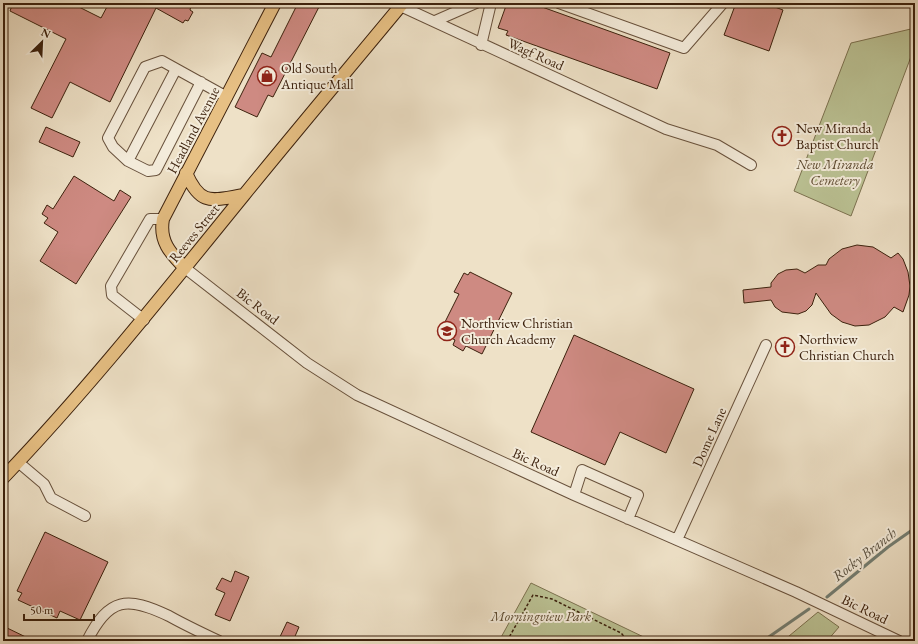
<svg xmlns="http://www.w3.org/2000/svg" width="918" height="644" font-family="'EB Garamond',serif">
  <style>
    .green { fill: #bbc294; stroke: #7c7250 }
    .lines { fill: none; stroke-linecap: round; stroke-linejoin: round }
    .stream { stroke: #747f74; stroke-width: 3 }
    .building { fill: #ce8a82; stroke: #3c210d }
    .minor-casing { stroke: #68513c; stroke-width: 12 }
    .major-casing { stroke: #3c210d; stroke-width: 14 }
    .path { stroke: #3c210d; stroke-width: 1.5; stroke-dasharray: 3 2; stroke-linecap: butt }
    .minor { stroke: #f4ecdb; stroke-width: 10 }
    .major { stroke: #e7c084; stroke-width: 12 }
    .labels { text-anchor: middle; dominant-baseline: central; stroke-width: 4; stroke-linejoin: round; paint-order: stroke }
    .street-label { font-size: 14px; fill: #3c210d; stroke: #f4ecdb }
    .poi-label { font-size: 14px; fill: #3c210d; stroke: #f4ecdb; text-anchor: start }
    .park-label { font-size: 14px; font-style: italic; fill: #5c492f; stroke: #f4ecdb }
    .water-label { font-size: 15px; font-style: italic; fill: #585040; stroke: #f4ecdb }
  </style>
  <rect width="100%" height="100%" fill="#eee1c7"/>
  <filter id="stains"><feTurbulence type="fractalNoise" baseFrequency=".005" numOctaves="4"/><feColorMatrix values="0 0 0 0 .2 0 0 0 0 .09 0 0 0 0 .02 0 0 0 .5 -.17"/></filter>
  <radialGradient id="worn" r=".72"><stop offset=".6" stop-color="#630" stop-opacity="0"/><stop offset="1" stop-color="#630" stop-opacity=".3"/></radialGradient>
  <!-- green -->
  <path class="green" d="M915 28V46L851 216 794 191 851 43Z
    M531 583 652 641H499Z
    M818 612 839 627 827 641H783Z"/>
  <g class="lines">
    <!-- stream -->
    <path class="stream" d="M827 597 888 547 915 528
      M763 641 809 609"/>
  </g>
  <!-- building -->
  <path class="building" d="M13 3H71L101 18 109 3H184L191 6 190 10 193 12 188 21 185 20 183 23 156 8 110 102 70 82 52 118 31 108 66 39 10 11Z
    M298 3H321L273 97 268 95 257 117 235 107 262 53 271 57Z
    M507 3H531L670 53 657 89 506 35 508 31 498 28Z
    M736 3H764L783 10 769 51 724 35Z
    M46 127 80 142 73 157 39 142Z
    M74 176 114 201 120 190 131 197 76 284 40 261 58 232 44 223 48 218 42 214 47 205 53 209Z
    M857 245 873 247 891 258 898 253 903 259 908 272 910 286 909 295 903 312 894 307 885 317 869 325 855 326 842 322 831 314 816 293 812 305 806 311 798 314 782 312 775 307 771 300 744 303 743 290 771 287V283L778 274 786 270 797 269 805 273 818 265H826L829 259 842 249Z
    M470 272 512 293 482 354 466 346 463 351 453 345 455 340 440 332 459 294 454 292 464 273 468 275Z
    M574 335 694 389 666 453 620 432 605 465 531 432Z
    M45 532 108 562 80 620 60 611 57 618 18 600 22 593 17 591Z
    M235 571 249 577 230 621 215 615 225 593 216 589 222 578 231 582Z
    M287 622 299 627 293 641H278Z
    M3 626 34 641H3Z"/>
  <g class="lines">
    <defs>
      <path id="minor" d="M394 3 666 129 717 145 751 165
        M559 3 684 48 723 3
        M435 21 476 3
        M481 45 491 3
        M176 69 128 161 113 147 108 138 145 67 162 61 227 97
        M128 161 148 171 156 170 201 82
        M185 268 307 363 357 395 574 495 796 592 899 641
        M144 320 112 295 111 286 150 219H163
        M18 462 44 484 51 498 85 516
        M574 495 582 470 638 495 628 519
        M677 540 766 345
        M87 641C109 597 127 596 169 616 185 625 202 633 219 641"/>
      <path id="major" d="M186 173C201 207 212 200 244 195
        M185 268C170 253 159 241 163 219L275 3
        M3 478C89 388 165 292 244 195 296 131 350 67 403 3"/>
    </defs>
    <!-- minor casing -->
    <use href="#minor" class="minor-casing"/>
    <!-- major casing -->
    <use href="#major" class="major-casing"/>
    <!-- path -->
    <path class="path" d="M507 641 533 595 552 599 621 633 628 641"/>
    <!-- minor -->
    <use href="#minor" class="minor"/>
    <!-- major -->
    <use href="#major" class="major"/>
  </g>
  <!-- icons -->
  <defs>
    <symbol id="shop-ring" viewBox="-11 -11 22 22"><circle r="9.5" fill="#f4ecdb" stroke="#8f2418" stroke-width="1.5"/><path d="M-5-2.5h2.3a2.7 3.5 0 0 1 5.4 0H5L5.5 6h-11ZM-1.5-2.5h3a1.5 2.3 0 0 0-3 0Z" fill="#8f2418"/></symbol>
    <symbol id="church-ring" viewBox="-11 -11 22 22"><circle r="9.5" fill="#f4ecdb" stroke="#8f2418" stroke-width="1.5"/><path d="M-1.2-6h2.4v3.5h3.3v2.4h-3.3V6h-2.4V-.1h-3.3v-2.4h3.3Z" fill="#8f2418"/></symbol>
    <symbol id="school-ring" viewBox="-11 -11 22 22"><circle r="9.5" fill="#f4ecdb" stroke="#8f2418" stroke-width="1.5"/><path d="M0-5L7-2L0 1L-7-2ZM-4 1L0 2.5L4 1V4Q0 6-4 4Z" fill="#8f2418"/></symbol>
  </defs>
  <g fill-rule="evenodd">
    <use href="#shop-ring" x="256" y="65" width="22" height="22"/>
    <use href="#church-ring" x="771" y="125" width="22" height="22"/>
    <use href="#school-ring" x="436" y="320" width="22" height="22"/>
    <use href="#church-ring" x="774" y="336" width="22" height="22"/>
  </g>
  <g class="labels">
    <!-- street labels -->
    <g class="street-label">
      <text transform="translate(536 54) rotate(24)">Wagf Road</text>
      <text transform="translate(193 130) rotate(-62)">Headland Avenue</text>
      <text transform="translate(194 233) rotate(-51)">Reeves Street</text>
      <text transform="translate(258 306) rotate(38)">Bic Road</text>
      <text transform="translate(709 437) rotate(-66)">Dome Lane</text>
      <text transform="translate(536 462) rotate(24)">Bic Road</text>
      <text transform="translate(865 609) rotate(26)">Bic Road</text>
    </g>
    <!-- poi labels -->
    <g class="poi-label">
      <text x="281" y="68">Old South<tspan x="281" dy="16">Antique Mall</tspan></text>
      <text x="796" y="128">New Miranda<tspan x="796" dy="16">Baptist Church</tspan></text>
      <text x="461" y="323">Northview Christian<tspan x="461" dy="16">Church Academy</tspan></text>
      <text x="799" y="339">Northview<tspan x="799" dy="16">Christian Church</tspan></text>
    </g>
    <!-- park labels -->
    <g class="park-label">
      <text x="835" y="164">New Miranda<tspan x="835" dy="16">Cemetery</tspan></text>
      <text x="541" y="616">Morningview Park</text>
    </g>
    <!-- water labels -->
    <g class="water-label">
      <text transform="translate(864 554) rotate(-38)">Rocky Branch</text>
    </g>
  </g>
  <!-- margin -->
  <rect width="918" height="644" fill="none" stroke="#eee1c7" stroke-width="16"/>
  <rect x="4" y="4" width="910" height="636" fill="none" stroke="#3c210d" stroke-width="2"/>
  <rect x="8" y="8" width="902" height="628" fill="none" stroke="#3c210d"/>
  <!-- north arrow -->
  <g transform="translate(42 42) rotate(24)" stroke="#f4ecdb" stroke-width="3" paint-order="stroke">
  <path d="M0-3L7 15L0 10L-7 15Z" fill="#3c210d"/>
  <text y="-6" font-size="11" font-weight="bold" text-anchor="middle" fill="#3c210d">N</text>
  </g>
  <!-- scale -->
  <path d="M24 614v6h70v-6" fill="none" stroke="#3c210d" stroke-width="2"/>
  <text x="30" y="614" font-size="12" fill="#3c210d" stroke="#f4ecdb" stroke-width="3" paint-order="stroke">50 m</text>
  <rect width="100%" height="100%" filter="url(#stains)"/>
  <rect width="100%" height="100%" fill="url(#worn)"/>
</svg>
